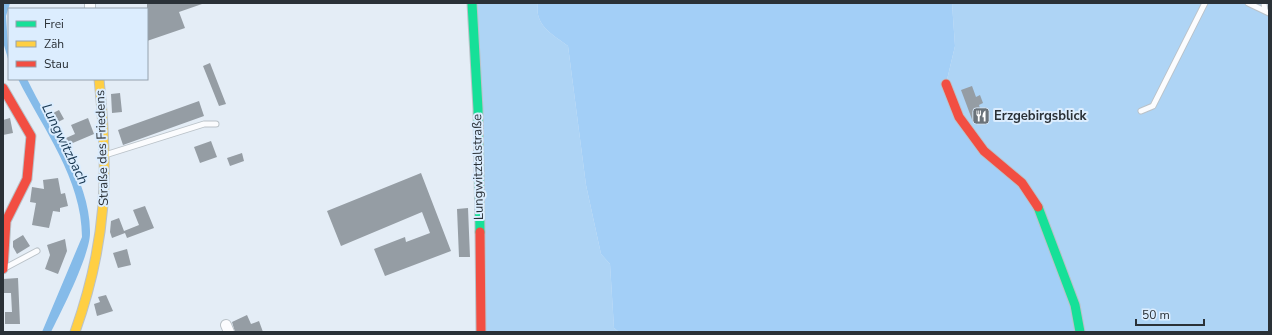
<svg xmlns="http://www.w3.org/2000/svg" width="1272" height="335" font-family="'Nunito Sans',sans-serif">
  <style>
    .green { fill: #aed4f5 }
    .forest { fill: #a3cff7 }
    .water { fill: #85bbe9 }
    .building { fill: #959da4 }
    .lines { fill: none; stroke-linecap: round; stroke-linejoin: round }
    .lane-casing { stroke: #bac2c8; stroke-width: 7 }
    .street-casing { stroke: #bac2c8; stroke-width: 12 }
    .fast-casing { stroke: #bac2c8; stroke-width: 11 }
    .slow-casing { stroke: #bac2c8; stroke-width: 11 }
    .jam-casing { stroke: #bac2c8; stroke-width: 11 }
    .lane { stroke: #fbfcfe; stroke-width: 5 }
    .street { stroke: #fbfcfe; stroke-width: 10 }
    .fast { stroke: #16e098; stroke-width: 9 }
    .slow { stroke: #ffcf43; stroke-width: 9 }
    .jam { stroke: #f24e42; stroke-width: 9 }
    .labels { text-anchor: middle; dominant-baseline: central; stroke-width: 4; stroke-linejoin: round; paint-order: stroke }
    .poi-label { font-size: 13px; font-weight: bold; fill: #2a3137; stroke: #dcedfe; text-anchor: start }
    .street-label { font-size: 13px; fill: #2a3137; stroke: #dcedfe }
    .water-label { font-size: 14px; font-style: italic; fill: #16354f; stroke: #dcedfe }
  </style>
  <rect width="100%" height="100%" fill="#e4edf6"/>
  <!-- green -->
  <path class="green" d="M477 3H538C534 25 552 34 568 46L586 185 601 254 610 264 614 328 619 332H486Z
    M952 3H1269V332H1080L984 151 946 84 955 46Z"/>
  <!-- forest -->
  <path class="forest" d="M538 3H952L955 46 946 84 959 117 1040 210 1080 332H619L614 328 610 264 601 254 586 185 568 46C552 34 534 25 538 3Z"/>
  <!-- water -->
  <path class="water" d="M3 3H10L6 16 9 62 3 42Z
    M18 79H27C49 125 91 180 90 233 90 255 62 310 51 332H42L82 237C82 179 43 129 18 79Z"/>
  <!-- building -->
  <path class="building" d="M147 3H201L202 4 179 12 185 28 147 41Z
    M210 63 226 104 219 106 203 66Z
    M972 86 976 97 980 95 983 103 979 105 983 118 973 122 961 90Z
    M120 93 122 112 112 113 111 94Z
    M199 101 204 116 123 145 118 130Z
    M59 110 64 119 56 123 51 114Z
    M10 118 13 133 3 135V120Z
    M88 118 94 134 68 145 66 138 75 134 71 125Z
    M211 141 217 157 200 163 194 147Z
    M242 153 244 161 230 166 227 158Z
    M421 173 451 251 385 276 374 249 405 237 406 242 430 233 422 212 341 246 327 211Z
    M58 178 61 194 65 193 68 206 60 208V212L53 211 49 228 32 225 36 203 30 202 32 187 44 189 43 180Z
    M145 206 154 228 127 238 125 233 112 238 110 232 111 221 119 218 124 231 139 225 133 210Z
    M468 208 470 257H459L457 209Z
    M23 235 30 246 17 254 13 247V241Z
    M65 239 67 251 58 274 45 269 50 255 47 245Z
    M127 249 131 265 118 268 113 253Z
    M18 278 20 324H5V312H12L11 293H3V279Z
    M106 295 113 311 97 316 94 304 100 302 98 297Z
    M247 315 251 324 259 321 263 332H235L232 322Z"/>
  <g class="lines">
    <defs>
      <path id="lane" d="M1248 3 1269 13
        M1264 3 1265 11
        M1141 111 1153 106 1205 3
        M105 155 204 124H216
        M5 268 37 251"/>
      <path id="street" d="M90 3V9
        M226 325 229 332"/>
      <path id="fast" d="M472 3 478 109 480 232
        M1038 207 1075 305 1080 332"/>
      <path id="slow" d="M75 332C107 242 109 173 99 79"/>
      <path id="jam" d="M946 84 959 117 984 151 1022 183 1038 207
        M3 88 31 136 27 179 6 221 3 269
        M480 232 481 332"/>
    </defs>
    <!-- lane casing -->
    <use href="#lane" class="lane-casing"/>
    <!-- street casing -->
    <use href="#street" class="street-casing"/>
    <!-- fast casing -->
    <use href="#fast" class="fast-casing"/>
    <!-- slow casing -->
    <use href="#slow" class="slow-casing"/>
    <!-- jam casing -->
    <use href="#jam" class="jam-casing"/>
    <!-- lane -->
    <use href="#lane" class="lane"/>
    <!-- street -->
    <use href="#street" class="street"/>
    <!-- fast -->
    <use href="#fast" class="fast"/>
    <!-- slow -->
    <use href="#slow" class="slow"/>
    <!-- jam -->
    <use href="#jam" class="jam"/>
  </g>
  <!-- icons -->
  <defs>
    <symbol id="restaurant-square" viewBox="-11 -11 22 22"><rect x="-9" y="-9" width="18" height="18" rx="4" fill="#6b737a" stroke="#dcedfe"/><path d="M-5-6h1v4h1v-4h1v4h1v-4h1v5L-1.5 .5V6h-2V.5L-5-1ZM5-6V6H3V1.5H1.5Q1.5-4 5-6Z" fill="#fff"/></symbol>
  </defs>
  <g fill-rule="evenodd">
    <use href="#restaurant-square" x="971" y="106" width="20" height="20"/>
  </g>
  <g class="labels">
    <!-- poi labels -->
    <g class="poi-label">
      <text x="994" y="116">Erzgebirgsblick</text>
    </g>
    <!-- street labels -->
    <g class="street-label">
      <text transform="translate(102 148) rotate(-92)">Straße des Friedens</text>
      <text transform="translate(478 167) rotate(-91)">Lungwitztalstraße</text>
    </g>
    <!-- water labels -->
    <g class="water-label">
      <text transform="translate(65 144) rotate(64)">Lungwitzbach</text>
    </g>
  </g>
  <!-- border -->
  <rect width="1272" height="335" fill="none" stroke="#2a3137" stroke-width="8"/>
  <!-- legend -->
  <rect x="8" y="8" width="140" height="72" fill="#dcedfe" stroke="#95a2ae"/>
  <rect x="16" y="21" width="20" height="6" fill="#16e098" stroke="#95a2ae"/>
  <text x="44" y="28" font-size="12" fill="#2a3137">Frei</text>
  <rect x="16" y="41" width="20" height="6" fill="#ffcf43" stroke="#95a2ae"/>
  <text x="44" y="48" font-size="12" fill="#2a3137">Zäh</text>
  <rect x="16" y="61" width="20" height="6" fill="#f24e42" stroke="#95a2ae"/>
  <text x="44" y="68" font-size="12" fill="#2a3137">Stau</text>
  <!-- scale -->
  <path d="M1136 319v6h68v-6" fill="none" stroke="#2a3137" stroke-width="2"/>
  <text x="1142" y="319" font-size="12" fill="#2a3137" stroke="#dcedfe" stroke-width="3" paint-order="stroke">50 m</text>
</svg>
